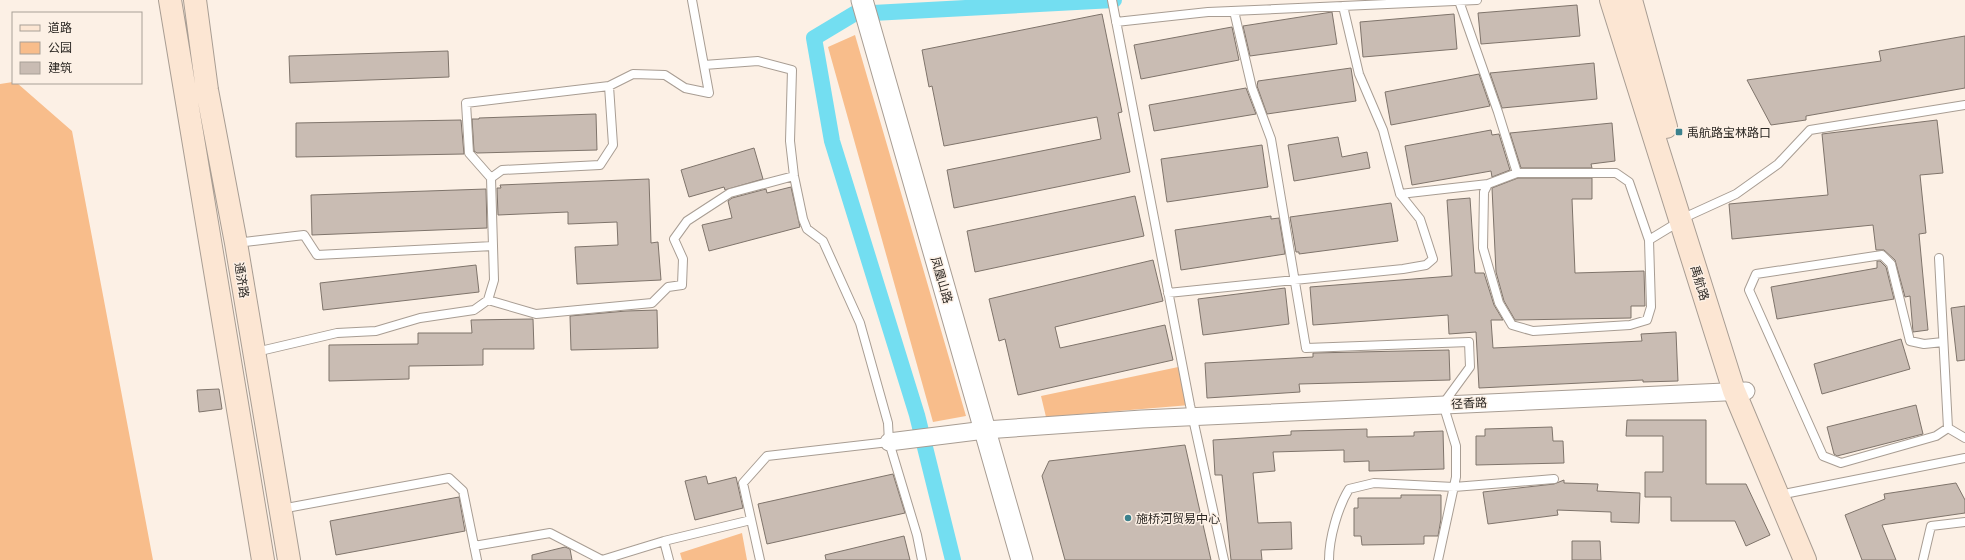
<svg xmlns="http://www.w3.org/2000/svg" width="1965" height="560" font-family="Ubuntu,'Noto Sans SC',sans-serif">
  <style>
    .green { fill: #f8bd8b }
    .lines { fill: none; stroke-linecap: round; stroke-linejoin: round }
    .canal { stroke: #73def1; stroke-width: 16 }
    .building { fill: #c9bcb3; stroke: #7f746b }
    .service-casing { stroke: #a89d93; stroke-width: 10 }
    .minor-casing { stroke: #a89d93; stroke-width: 19 }
    .tertiary-casing { stroke: #a89d93; stroke-width: 23 }
    .secondary-casing { stroke: #a89d93; stroke-width: 24 }
    .service { stroke: #fff; stroke-width: 8 }
    .minor { stroke: #fff; stroke-width: 17 }
    .tertiary { stroke: #fff; stroke-width: 21 }
    .secondary { stroke: #fce6d3; stroke-width: 22 }
    .poi-dot { fill: #3b818d; stroke: #fcf0e5; stroke-width: 1.5 }
    .labels { text-anchor: middle; dominant-baseline: central; stroke-width: 3; stroke-linejoin: round; paint-order: stroke }
    .poi-label { font-size: 12px; fill: #2b2723; stroke: #fcf0e5; text-anchor: start }
    .street-label { font-size: 12px; fill: #2b2723; stroke: #fcf0e5 }
  </style>
  <rect width="100%" height="100%" fill="#fcf0e5"/>
  <!-- green -->
  <path class="green" d="M855 35 966 416 933 422 828 47Z
    M13 82 17 83 72 131 153 560H0V84Z
    M1183 366 1190 405 1046 417 1041 396Z
    M742 533 747 560H682L680 553Z"/>
  <g class="lines">
    <!-- canal -->
    <path class="canal" d="M953 560 917 415 832 141 814 38 854 14 1114 0"/>
  </g>
  <!-- building -->
  <path class="building" d="M1577 5 1580 36 1481 44 1478 13Z
    M1332 12 1337 44 1250 56 1243 26Z
    M1102 14 1122 112 1118 113 1130 172 954 208 947 170 1101 139 1097 117 944 146 932 86 929 87 922 50Z
    M1454 14 1457 49 1363 57 1360 22Z
    M1232 27 1239 60 1141 79 1134 45Z
    M1965 36V88L1806 116V120L1771 125 1747 80 1881 61 1879 51Z
    M448 51 449 77 290 83 289 56Z
    M1594 63 1597 99 1502 108 1490 73Z
    M1351 68 1356 101 1267 114 1257 86 1258 81Z
    M1479 74 1490 106 1391 125 1385 92Z
    M1246 88 1256 114 1154 131 1149 105Z
    M596 114 597 150 477 153 474 151 472 119H479V118Z
    M461 120 464 154 296 157V123Z
    M1937 120 1943 173 1920 175 1926 233 1919 234 1928 330 1913 332 1910 296 1905 297 1895 260 1884 250H1876L1873 225 1732 239 1729 204 1828 195 1822 134Z
    M1612 123 1615 161 1591 164 1592 168H1521L1510 133Z
    M1491 130 1492 135 1499 134 1510 170 1492 177 1491 171 1412 185 1405 146Z
    M1338 137 1342 157 1367 152 1370 168 1294 181 1288 145Z
    M1262 145 1268 187 1167 202 1161 159Z
    M754 148 763 179 725 190 724 187 689 197 681 170Z
    M1518 178H1592V199H1572L1575 273 1644 271 1645 306H1631V318L1515 320 1504 301 1496 272 1492 188Z
    M649 179 651 243 658 242 661 280 577 284 575 247 618 245 617 222 568 224V212L498 215 497 188H501L500 185Z
    M791 187 800 227 709 251 702 225 732 218 728 201 732 198 766 189 767 193Z
    M486 189 487 228 312 235 311 195Z
    M1135 196 1144 236 975 272 967 231Z
    M1470 198 1475 273H1484L1494 305 1503 320H1491L1493 348 1642 341 1641 334 1676 332 1678 381 1643 382V380L1479 388 1476 332 1449 334 1448 315 1313 325 1310 287 1452 276 1447 200Z
    M1391 203 1398 241 1299 254V252H1296L1290 217Z
    M1271 216V219L1279 218 1285 254 1181 270 1175 230Z
    M1153 260 1163 301 1055 327 1060 348 1165 325 1173 360 1018 395 1005 339 999 341 989 299Z
    M1877 261H1880L1886 267 1894 299 1777 319 1771 287 1877 268Z
    M476 265 479 292 323 310 320 283Z
    M1285 288 1289 324 1203 335 1198 299Z
    M1965 306V360L1957 361 1951 308Z
    M657 310 658 348 571 350 570 316 626 311Z
    M533 319 534 349H483V365L409 366V379L329 381V345L418 344V333H472L471 320Z
    M1901 339 1910 369 1822 394 1814 364Z
    M1449 350 1450 380 1299 384 1300 392 1207 398 1205 363 1313 357V353Z
    M219 389 222 409 199 412 197 390Z
    M1916 405 1923 434 1837 456 1834 454 1827 427Z
    M1627 420H1706V484H1746L1770 535 1746 546 1735 521H1671V497H1645V472H1663V436H1626Z
    M1552 427 1553 441H1563L1564 463 1476 465V436H1485V429Z
    M1367 429V437L1414 436V432L1443 431 1444 469 1369 471V461L1344 462V450L1273 452 1275 471 1253 473 1258 523 1291 522 1292 549 1261 550 1262 560H1231L1222 475H1215L1213 440 1291 435V431Z
    M1185 445 1211 560H1065L1042 476 1049 461Z
    M893 474 905 513 767 544 758 504Z
    M706 476 708 484 736 477 743 508 695 520 685 481Z
    M1564 480V483L1598 484 1597 491 1640 493 1639 523 1611 522V512L1557 510 1558 515 1488 524 1483 492 1554 484Z
    M1956 483 1965 500V513L1882 525 1896 560H1862L1845 515 1885 499 1884 494Z
    M1401 495H1441V519L1438 536H1424V544L1362 545 1361 536H1354V508H1358V498H1401Z
    M459 497 465 531 336 555 330 521Z
    M904 536 910 560H826L825 555Z
    M1572 541H1600L1601 560H1572Z
    M565 547 570 549 572 560H532V555Z"/>
  <g class="lines">
    <defs>
      <path id="service" d="M1112 0 1190 405 1224 560
        M1459 1 1498 112 1517 173 1488 184 1484 192 1483 248 1499 303 1512 325 1533 331 1630 325 1647 320 1651 307 1649 240 1690 215 1736 194 1778 164 1810 130 1965 105
        M1234 11 1252 88 1271 139 1306 348 1469 342 1470 367 1443 404 1456 446V477L1438 560
        M1116 22 1208 12 1477 0
        M704 65 758 61 792 70 790 141 794 176 803 219 807 229 823 241 860 323 888 423 889 442 917 535 922 560
        M1517 173H1616L1629 182 1649 240
        M491 178 469 153 466 103 609 86
        M1400 194 1488 184
        M236 243 304 235 317 255 493 246
        M1939 258 1948 428 1965 438
        M1168 293 1403 269 1426 265 1433 259 1420 219 1400 194 1383 130 1359 74 1343 6
        M488 300 536 314 652 303 668 287 682 285 683 259 674 239 687 221 730 193 794 176
        M1943 342 1924 344 1910 341 1891 264 1882 255 1756 274 1749 290 1823 456 1841 463 1936 436 1948 428
        M256 352 337 333 376 331 420 318 474 310 488 300 494 280 491 178 502 170 600 165 613 145 609 86 633 74 665 75 685 88 709 93 692 0
        M1789 493 1965 458
        M281 509 449 478 463 491 477 560
        M474 546 550 533 602 560 664 541
        M669 560 664 541 751 520
        M760 560 743 483 767 456 889 442
        M1329 560C1329 538 1338 507 1349 489L1374 483 1454 487 1554 479
        M1923 560 1931 526 1965 522"/>
      <path id="minor" d="M889 442 985 430 1142 419 1746 391"/>
      <path id="tertiary" d="M862 0 1022 560"/>
      <path id="secondary" d="M170 0 263 560
        M195 0 207 90 236 243 289 560
        M1611 0 1734 391 1805 560
        M1631 0 1666 127"/>
    </defs>
    <!-- service casing -->
    <use href="#service" class="service-casing"/>
    <!-- minor casing -->
    <use href="#minor" class="minor-casing"/>
    <!-- tertiary casing -->
    <use href="#tertiary" class="tertiary-casing"/>
    <!-- secondary casing -->
    <use href="#secondary" class="secondary-casing"/>
    <!-- service -->
    <use href="#service" class="service"/>
    <!-- minor -->
    <use href="#minor" class="minor"/>
    <!-- tertiary -->
    <use href="#tertiary" class="tertiary"/>
    <!-- secondary -->
    <use href="#secondary" class="secondary"/>
  </g>
  <!-- markers -->
  <g class="poi-dot">
    <rect x="1675" y="128" width="8" height="8" rx="2"/>
    <circle cx="1128" cy="518" r="4"/>
  </g>
  <g class="labels">
    <!-- poi labels -->
    <g class="poi-label">
      <text x="1687" y="132">禹航路宝林路口</text>
      <text x="1136" y="518">施桥河贸易中心</text>
    </g>
    <!-- street labels -->
    <g class="street-label">
      <text transform="translate(242 280) rotate(81)">通济路</text>
      <text transform="translate(942 280) rotate(74)">凤凰山路</text>
      <text transform="translate(1700 283) rotate(73)">禹航路</text>
      <text transform="translate(1469 403) rotate(-3)">径香路</text>
    </g>
  </g>
  <!-- legend -->
  <rect x="12" y="12" width="130" height="72" fill="#fcf0e5" stroke="#a8a097"/>
  <rect x="20" y="25" width="20" height="6" fill="#fce6d3" stroke="#a8a097"/>
  <text x="48" y="32" font-size="12" fill="#2b2723">道路</text>
  <rect x="20" y="42" width="20" height="12" fill="#f8bd8b" stroke="#a8a097"/>
  <text x="48" y="52" font-size="12" fill="#2b2723">公园</text>
  <rect x="20" y="62" width="20" height="12" fill="#c9bcb3" stroke="#a8a097"/>
  <text x="48" y="72" font-size="12" fill="#2b2723">建筑</text>
</svg>
